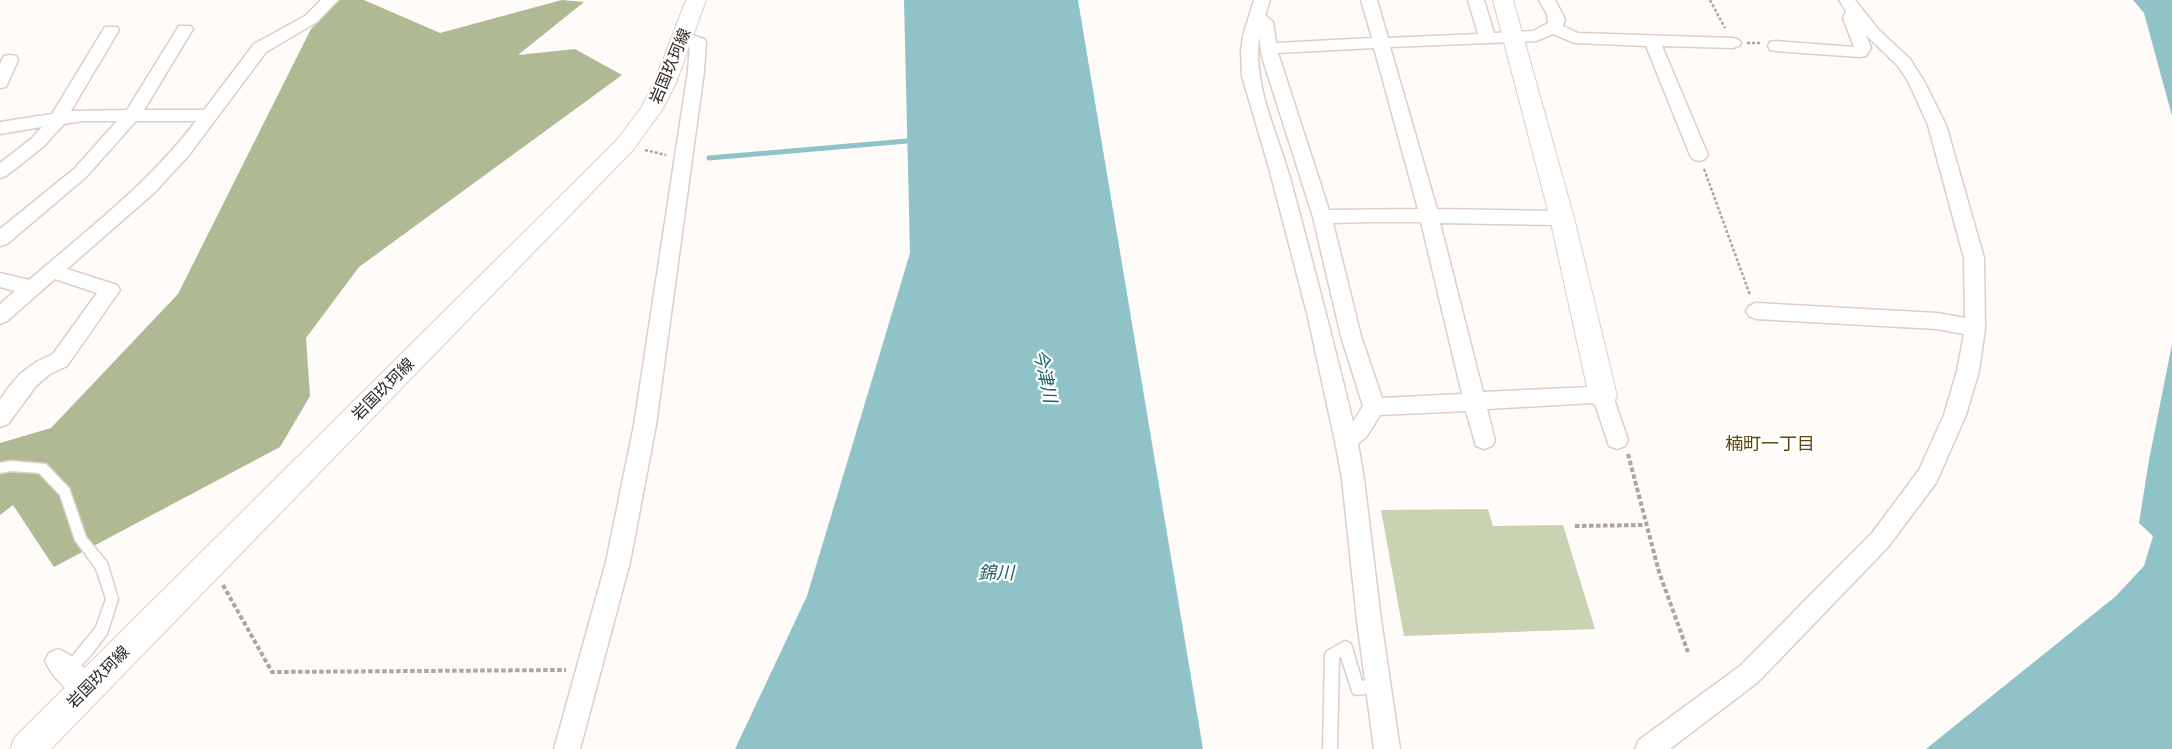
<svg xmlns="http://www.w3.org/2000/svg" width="2172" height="749" font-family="'DM Sans','Noto Sans JP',sans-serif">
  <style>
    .green { fill: #c9d2b3 }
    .forest { fill: #afba94 }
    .water { fill: #90c3c8 }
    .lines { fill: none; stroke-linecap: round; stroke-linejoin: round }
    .stream { stroke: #90c3c8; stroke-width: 5 }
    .lane-casing { stroke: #decec5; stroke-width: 3 }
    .street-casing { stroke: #decec5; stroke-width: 3 }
    .secondary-casing { stroke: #decec5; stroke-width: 2 }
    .primary-casing { stroke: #decec5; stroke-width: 2 }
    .path-far1 { stroke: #aba6a4; stroke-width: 2.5; stroke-dasharray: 3 2; stroke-linecap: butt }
    .path { stroke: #aba6a4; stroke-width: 4; stroke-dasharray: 4.5 2.5; stroke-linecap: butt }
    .lane { fill: #fff; fill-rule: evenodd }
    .street { fill: #fff; fill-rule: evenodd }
    .secondary { fill: #fff; fill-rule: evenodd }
    .primary { fill: #fff; fill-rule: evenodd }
    .labels { text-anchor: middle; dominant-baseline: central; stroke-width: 4.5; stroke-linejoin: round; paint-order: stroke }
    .street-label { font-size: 16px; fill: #2f2925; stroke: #fff }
    .water-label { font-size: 18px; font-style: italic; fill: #1b6166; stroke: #fff }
    .neighbourhood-label { font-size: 18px; fill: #63440b; stroke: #fff }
  </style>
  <rect width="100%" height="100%" fill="#fefbf9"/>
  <!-- green -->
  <path class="green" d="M1488 509 1493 526 1563 525 1595 629 1404 636 1381 510Z"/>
  <!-- forest -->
  <path class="forest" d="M340 0H364L440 33 562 0 584 2 518 55 575 49 622 75 359 267 306 338 310 396 280 447 54 567 13 505 0 515V443L51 428 178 294 311 29Z"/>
  <!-- water -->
  <path class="water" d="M904 0H1078L1203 749H735L807 596 910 253Z
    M2133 0H2172V116L2144 13Z
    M2172 344V749H1926L2116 596 2144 566 2153 536 2139 523 2149 460Z"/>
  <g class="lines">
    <!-- stream -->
    <path class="stream" d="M709 158 907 141"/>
    <defs>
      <path id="lane" d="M11 461 46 464 69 488 86 537 107 562 118 599 107 634 92 654 73 674 68 676 63 674 61 670 96 627 106 599 96 569 75 540 60 495 39 473 11 471 0 473V463Z
        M1345 641 1350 643 1352 647 1362 681 1378 677 1383 678 1385 683 1383 688C1374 691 1362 697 1353 694L1341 657 1339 658 1337 749H1323L1325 655 1327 651Z"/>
      <path id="street" d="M321 0H338L317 22 266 52 189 155 155 192 67 269 117 285 120 290 67 366 50 374 36 386 8 424 0 427V400L8 388 20 374 36 362 53 354 97 293 55 279 7 321 0 324V304L15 291 0 287V273L29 280C87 230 149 183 196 121H136L86 177 7 244 0 246V229L74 169 117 121H83L64 124 43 147 6 176 0 178V163L31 139 42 127 0 134V122L52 114 103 30 105 27H117L119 30 71 111 127 110 177 29 179 26H191L193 29 144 110H204L254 44 305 16Z
        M1254 0H1270L1265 15 1273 22 1276 43 1372 38 1361 0H1377L1388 38 1478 34 1468 0H1484L1494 33 1533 31 1548 23 1547 14 1539 0H1555L1565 19 1563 26 1578 33 1733 38 1739 40 1741 43 1739 46 1733 48 1662 46 1708 155 1705 159 1699 161 1693 159 1690 155 1646 46 1575 43 1553 34 1536 41 1390 47 1437 209 1562 211 1569 213 1571 218 1569 223 1562 225 1440 223 1483 392 1592 387 1611 390 1628 440 1625 446 1617 449 1609 446 1595 404 1592 403 1487 409 1495 440 1492 446 1484 449 1476 446 1466 411 1380 415 1367 436 1358 444 1364 479 1381 620 1400 749H1374L1357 620 1342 479 1335 441 1307 313 1269 168 1242 76 1241 52 1243 36ZM1259 37 1262 57 1313 217 1341 336 1363 406 1353 422C1333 340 1312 259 1290 178 1277 132 1253 86 1259 37ZM1374 48 1418 209 1329 210 1278 53ZM1369 222H1421L1462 394 1382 398 1361 336 1333 223Z
        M1839 0H1855L1878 29 1910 59 1924 81 1946 125 1984 258 1985 328 1979 371 1966 415 1936 483 1888 547 1758 682 1670 749H1635L1639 740 1740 666 1872 533 1919 470 1944 415 1957 371 1964 334 1937 329 1756 319 1749 316 1746 311 1749 306 1756 303 1937 313 1965 318 1964 258 1928 125 1908 81 1898 66 1866 35 1871 48 1866 56 1860 57 1776 51 1770 50 1768 46 1770 42 1776 41 1854 47 1843 18 1846 11Z
        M683 32 704 39 706 42 704 71 656 425 630 562 580 749H554L606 562 634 425 688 71 690 45 677 40 675 37 677 34Z
        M10 55 16 56 18 60 6 87 0 88V64L4 56Z
        M58 649C74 655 92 673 99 689L95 698 86 701C70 695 52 677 45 661L49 653Z"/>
      <path id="secondary" d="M1493 0H1513L1574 218 1617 396 1613 404 1603 407 1593 404 1589 396 1550 218Z"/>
      <path id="primary" d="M686 0H706L676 83 662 110 633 150 51 749H10L15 737 617 140 641 108 654 83Z"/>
    </defs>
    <!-- lane casing -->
    <use href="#lane" class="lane-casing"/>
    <!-- street casing -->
    <use href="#street" class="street-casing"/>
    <!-- secondary casing -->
    <use href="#secondary" class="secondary-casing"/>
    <!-- primary casing -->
    <use href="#primary" class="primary-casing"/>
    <!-- path-far1 -->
    <path class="path-far1" d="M1710 0 1725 28
      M1747 43H1761
      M645 150 666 155
      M1704 169 1750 295"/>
    <!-- path -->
    <path class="path" d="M1628 454 1659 572 1688 652
      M1575 526 1645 525
      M223 585 272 672 566 670"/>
    <!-- lane -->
    <use href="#lane" class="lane"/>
    <!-- street -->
    <use href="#street" class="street"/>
    <!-- secondary -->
    <use href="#secondary" class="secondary"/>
    <!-- primary -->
    <use href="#primary" class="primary"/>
  </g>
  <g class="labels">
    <!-- street labels -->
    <g class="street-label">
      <text transform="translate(670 66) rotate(-67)">岩国玖珂線</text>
      <text transform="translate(383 389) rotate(-45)">岩国玖珂線</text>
      <text transform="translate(98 677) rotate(-45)">岩国玖珂線</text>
    </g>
    <!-- water labels -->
    <g class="water-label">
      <text transform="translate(1045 376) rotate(78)">今津川</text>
      <text x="996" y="573">錦川</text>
    </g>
    <!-- neighbourhood labels -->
    <g class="neighbourhood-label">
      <text x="1770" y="444">楠町一丁目</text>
    </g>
  </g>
</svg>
